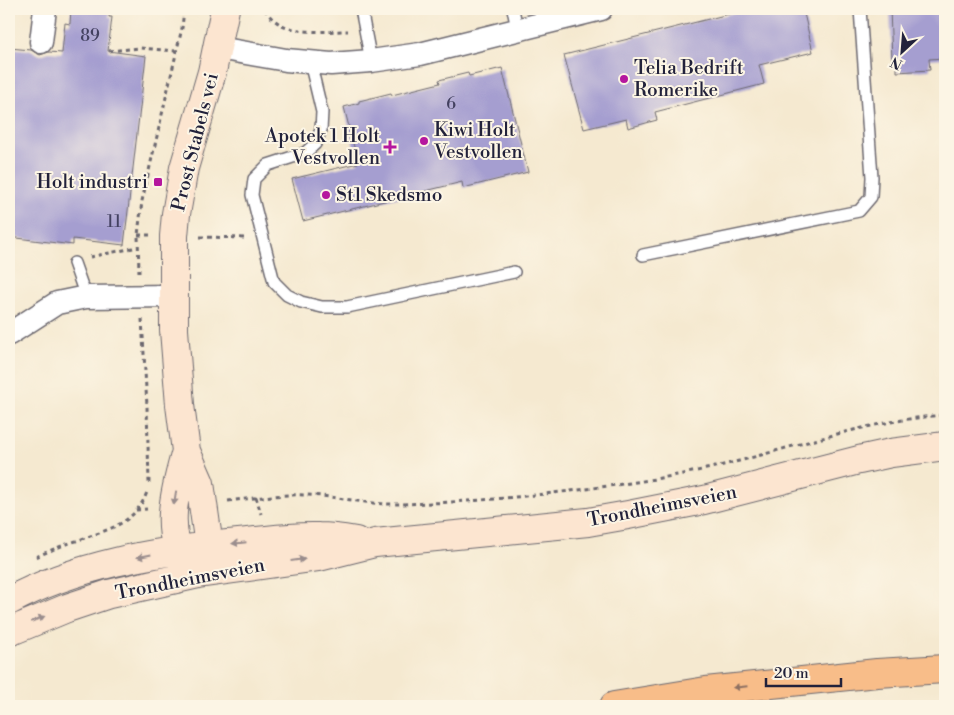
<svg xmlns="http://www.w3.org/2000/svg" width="954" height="715" font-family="'Libre Bodoni',serif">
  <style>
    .building { fill: #a59ed0 }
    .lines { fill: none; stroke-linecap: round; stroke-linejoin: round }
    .lane-casing { stroke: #6c686f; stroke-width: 14 }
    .street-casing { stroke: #6c686f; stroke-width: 25 }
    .secondary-casing { stroke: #6c686f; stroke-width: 30 }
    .highway-casing { stroke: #6c686f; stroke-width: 30 }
    .path { stroke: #6c686f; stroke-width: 3; stroke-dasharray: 4 4; stroke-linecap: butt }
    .lane { stroke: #fff; stroke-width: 11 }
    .street { stroke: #fff; stroke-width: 22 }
    .secondary { stroke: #fce5d0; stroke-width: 28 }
    .highway { stroke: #f8bd89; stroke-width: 28 }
    .oneway { fill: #9a8d8d }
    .oneway2 { fill: #8d7062 }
    .poi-dot { fill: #b5179e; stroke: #fcf5e5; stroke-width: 2 }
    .labels { text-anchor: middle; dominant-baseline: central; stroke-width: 4; stroke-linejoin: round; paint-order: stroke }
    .number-label { font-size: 16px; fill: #434160 }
    .poi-label { font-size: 19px; fill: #22223b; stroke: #fcf5e5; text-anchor: start }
    .street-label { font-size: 19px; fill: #22223b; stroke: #fcf5e5 }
  </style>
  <rect width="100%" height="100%" fill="#fcf5e5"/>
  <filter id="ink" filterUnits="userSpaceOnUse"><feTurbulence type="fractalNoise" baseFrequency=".02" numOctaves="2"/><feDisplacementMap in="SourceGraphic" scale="10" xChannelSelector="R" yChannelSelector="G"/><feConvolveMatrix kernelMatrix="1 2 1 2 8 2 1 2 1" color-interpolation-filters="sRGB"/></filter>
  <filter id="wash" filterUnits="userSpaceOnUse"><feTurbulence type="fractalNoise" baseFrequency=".0096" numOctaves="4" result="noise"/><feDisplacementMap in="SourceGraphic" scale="20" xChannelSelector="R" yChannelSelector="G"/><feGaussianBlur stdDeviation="1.12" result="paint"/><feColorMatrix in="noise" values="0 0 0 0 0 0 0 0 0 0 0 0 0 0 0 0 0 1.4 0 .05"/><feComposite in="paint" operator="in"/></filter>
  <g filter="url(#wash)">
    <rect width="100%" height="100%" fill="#f5e9d0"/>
    <g id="blocks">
      <!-- building -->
      <path class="building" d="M71 9H110L109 17H112L108 51 146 56 124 245 73 239V245L9 237V48L31 50 40 55 49 52 62 53 65 23 70 24Z
        M749 9H803L813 52 759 65 764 84 655 112 657 120 628 128 626 119 584 129 564 55Z
        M890 9H945V58L929 59 930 70 897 72V60H892Z
        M502 68 528 172 463 188 462 182 303 221 292 179 358 163 344 107 359 103V101L391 93 392 95 440 83 439 80 468 73 469 76Z"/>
    </g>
  </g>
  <g filter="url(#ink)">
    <use href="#blocks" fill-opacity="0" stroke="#6c686f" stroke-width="1"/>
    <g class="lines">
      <defs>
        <path id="lane" d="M361 9 371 61
          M513 9 517 29
          M310 62 322 112 321 130 315 144 305 153 268 165 254 179 252 195 274 282 287 295 301 302 322 307H347L514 272
          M643 255 859 211 871 197 872 177 860 9
          M74 263 86 297"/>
        <path id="street" d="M41 42 45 9
          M218 48 286 60 331 64 371 61 420 54 601 9
          M9 334 57 303 86 297 173 296"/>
        <path id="secondary" d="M186 565C162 532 176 487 186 451
          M198 574 207 559 209 546 200 483 186 451 180 405 174 330V236L176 214 184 168 212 72 225 9
          M9 601C76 565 153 552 228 544 257 541 289 536 319 537 331 537 344 539 356 541
          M9 632 67 608 109 594 198 574 319 557 375 543 588 522 628 515 704 500 859 460 891 453 945 446"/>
        <path id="highway" d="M614 706 706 691 877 673 945 669"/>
      </defs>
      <!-- lane casing -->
      <use href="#lane" class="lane-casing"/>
      <!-- street casing -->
      <use href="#street" class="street-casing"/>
      <!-- secondary casing -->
      <use href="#secondary" class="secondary-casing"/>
      <!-- highway casing -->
      <use href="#highway" class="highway-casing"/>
      <!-- path -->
      <path class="path" d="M265 9C280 37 321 31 348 31
        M109 51 140 48 176 51
        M138 235H150
        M200 237 246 238
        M90 257 138 247
        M139 273 138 235 142 201 182 28 184 9
        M142 319 147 406 149 483
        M256 497 261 514
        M228 501C254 498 281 494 307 495 337 496 368 505 398 504 465 503 534 496 601 487 647 481 694 473 739 461 807 443 874 420 945 415
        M136 510 147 509
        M36 557C49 551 63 545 76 541 106 530 135 525 147 492"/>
      <!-- lane -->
      <use href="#lane" class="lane"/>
      <!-- street -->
      <use href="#street" class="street"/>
      <!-- secondary -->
      <use href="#secondary" class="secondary"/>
      <!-- highway -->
      <use href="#highway" class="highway"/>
    </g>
    <!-- one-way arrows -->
    <defs><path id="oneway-solid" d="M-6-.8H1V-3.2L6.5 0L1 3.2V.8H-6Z" transform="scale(1.25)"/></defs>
    <g class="oneway">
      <use href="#oneway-solid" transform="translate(175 498) rotate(99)"/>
      <use href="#oneway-solid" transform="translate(239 543) rotate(174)"/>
      <use href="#oneway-solid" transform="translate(144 556) rotate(169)"/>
      <use href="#oneway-solid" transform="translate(298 560) rotate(-7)"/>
      <use href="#oneway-solid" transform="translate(38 619) rotate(-22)"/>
    </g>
    <use class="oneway2" href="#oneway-solid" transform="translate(740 687) rotate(174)"/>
  </g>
  <!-- markers -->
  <g class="poi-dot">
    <circle cx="624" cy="79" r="5"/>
    <circle cx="424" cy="141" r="5"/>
    <path d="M387.5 139.5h5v5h5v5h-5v5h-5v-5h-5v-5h5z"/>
    <rect x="153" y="177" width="10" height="10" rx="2.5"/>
    <circle cx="326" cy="195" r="5"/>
  </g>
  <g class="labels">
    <!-- number labels -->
    <g class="number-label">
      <text x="90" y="36">89</text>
      <text x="451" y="104">6</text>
      <text x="114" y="222">11</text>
    </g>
    <!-- poi labels -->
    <g class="poi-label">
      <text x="634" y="68">Telia Bedrift<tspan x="634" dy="22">Romerike</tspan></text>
      <text x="434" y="130">Kiwi Holt<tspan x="434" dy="22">Vestvollen</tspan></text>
      <text x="380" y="136" text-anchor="end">Apotek 1 Holt<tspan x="380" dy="22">Vestvollen</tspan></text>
      <text x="148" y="182" text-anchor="end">Holt industri</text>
      <text x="336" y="195">St1 Skedsmo</text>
    </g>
    <!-- street labels -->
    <g class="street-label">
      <text transform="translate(195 142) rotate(-76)">Prost Stabels vei</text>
      <text transform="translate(662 506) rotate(-11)">Trondheimsveien</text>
      <text transform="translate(190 579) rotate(-11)">Trondheimsveien</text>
    </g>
  </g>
  <!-- margin -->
  <rect width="954" height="715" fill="none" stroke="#fcf5e5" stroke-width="30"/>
  <!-- north arrow -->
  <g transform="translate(902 52) rotate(206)" stroke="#fcf5e5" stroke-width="4" paint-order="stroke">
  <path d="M0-4L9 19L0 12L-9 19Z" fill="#22223b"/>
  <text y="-8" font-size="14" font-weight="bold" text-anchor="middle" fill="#22223b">N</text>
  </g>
  <!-- scale -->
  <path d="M766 678v8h75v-8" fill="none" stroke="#22223b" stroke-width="2.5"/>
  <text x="774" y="678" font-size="15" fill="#22223b" stroke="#fcf5e5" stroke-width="4" paint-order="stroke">20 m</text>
</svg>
